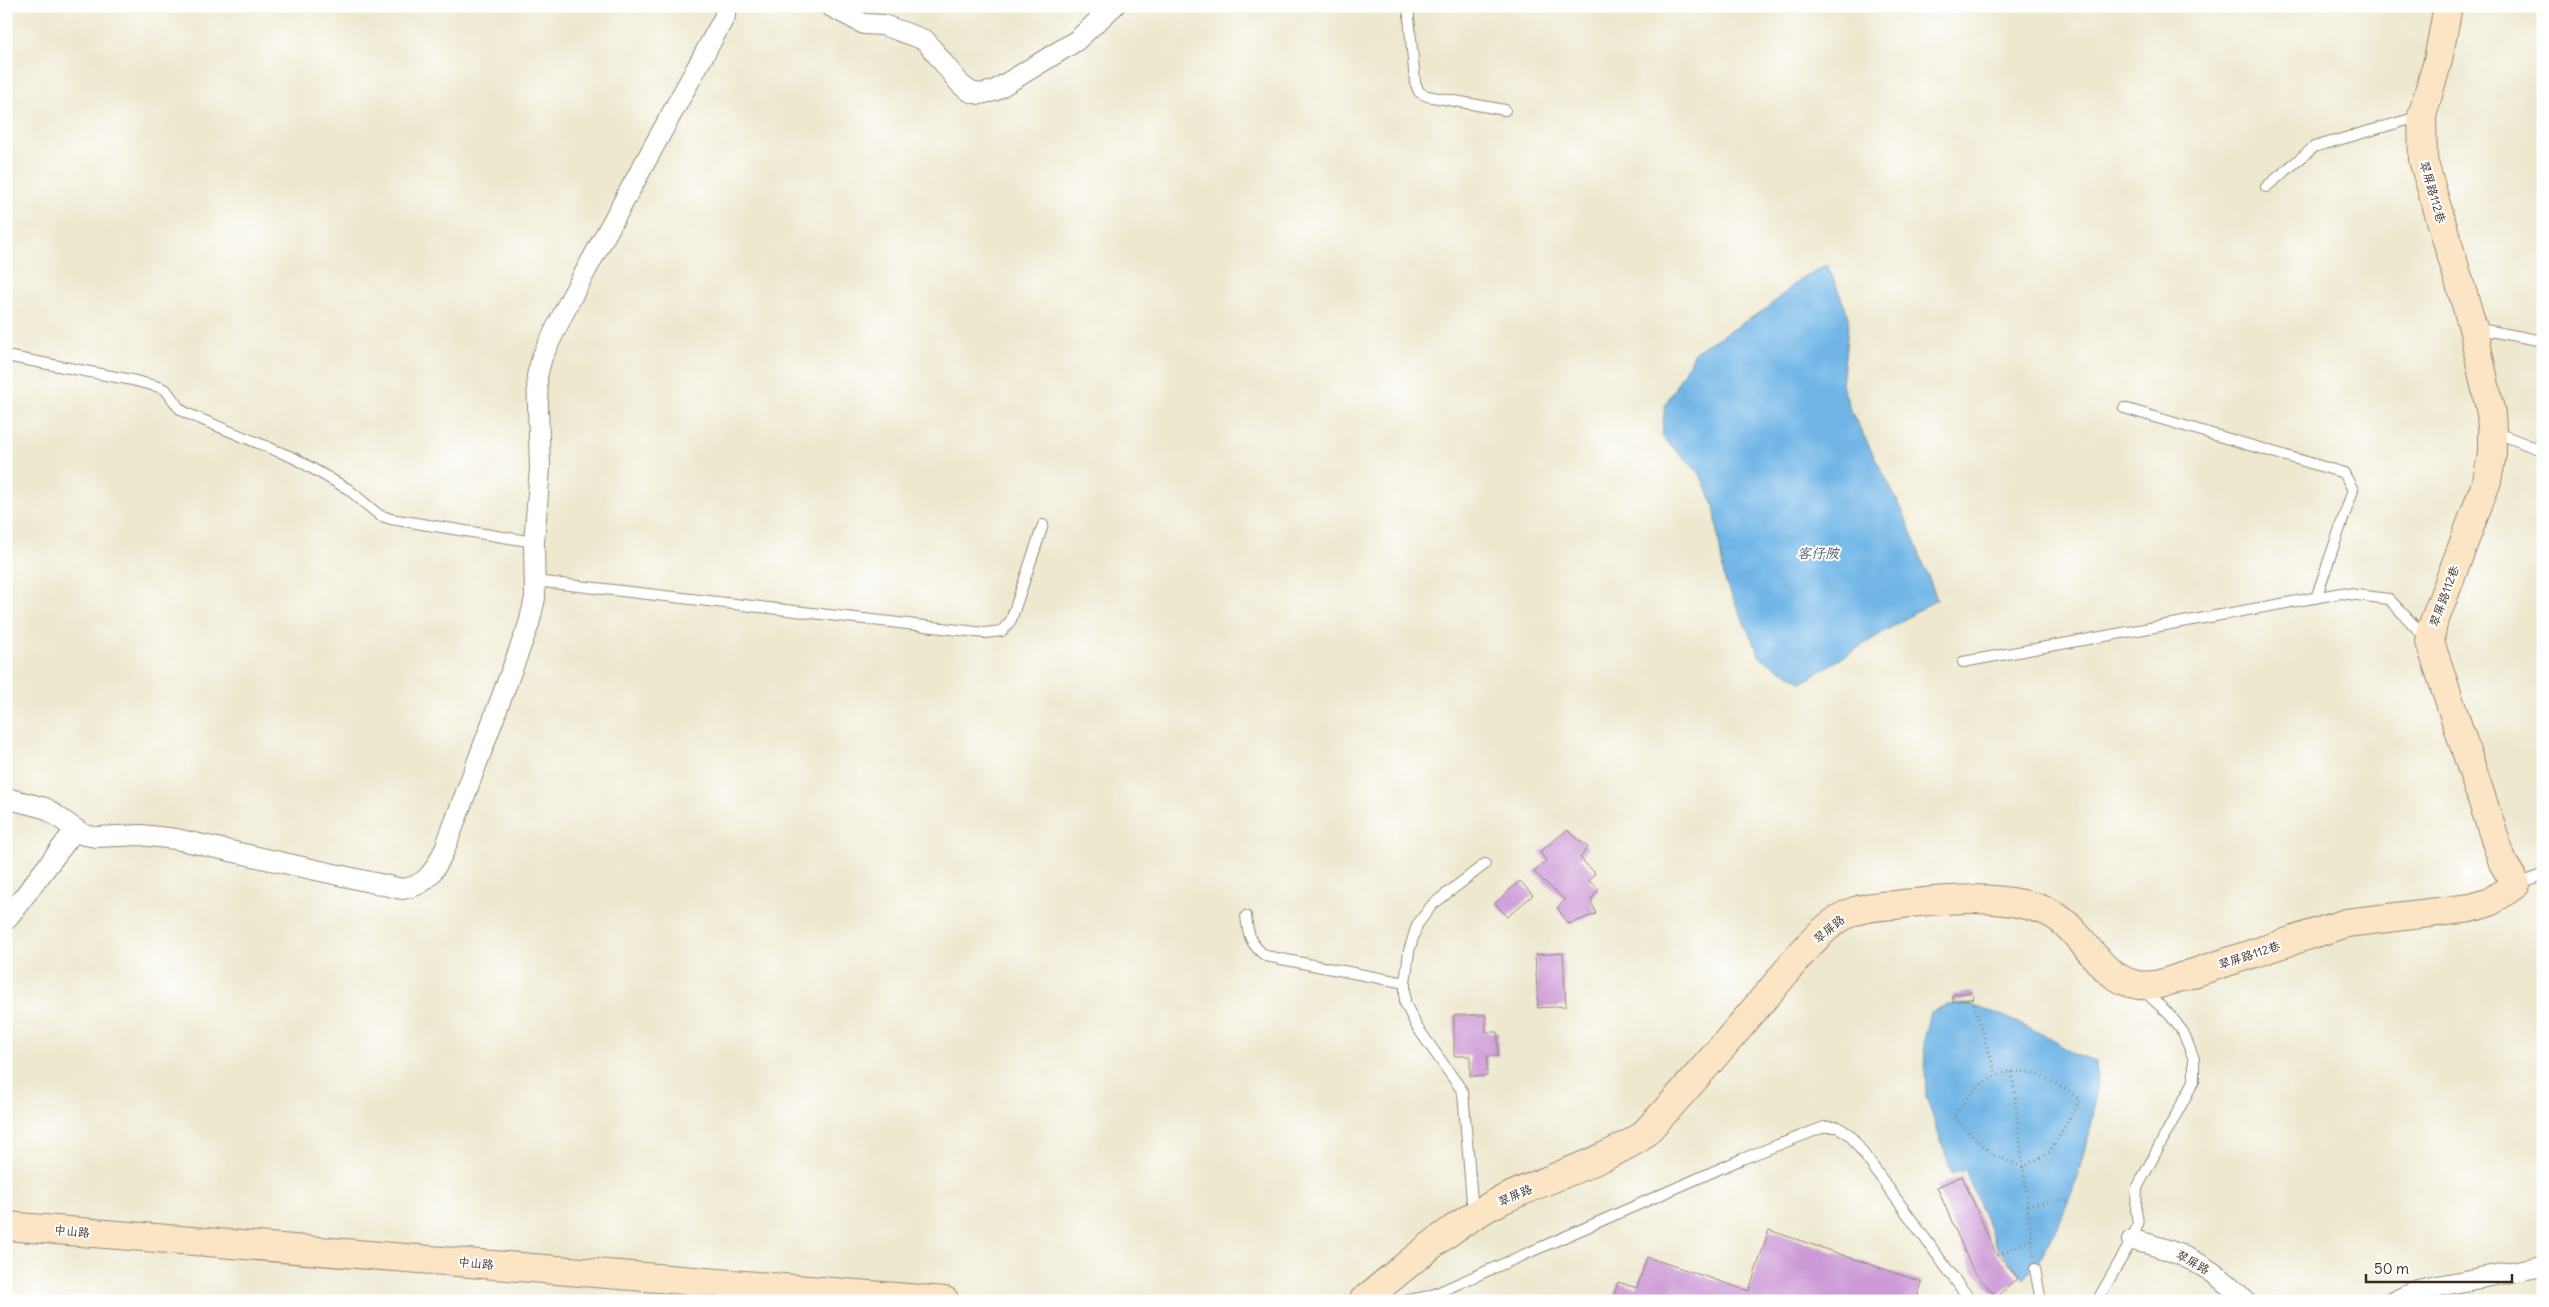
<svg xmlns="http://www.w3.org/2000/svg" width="2549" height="1307" font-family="Delius,'LXGW WenKai TC',sans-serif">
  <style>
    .water { fill: #70b5e6; stroke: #567082 }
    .building { fill: #cc98d5 }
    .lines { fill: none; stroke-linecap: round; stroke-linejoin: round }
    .lane-casing { stroke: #948976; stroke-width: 12 }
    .street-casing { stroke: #948976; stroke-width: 22 }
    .secondary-casing { stroke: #948976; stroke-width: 30 }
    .path { stroke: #948976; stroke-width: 3; stroke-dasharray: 1 4; stroke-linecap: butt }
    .lane { stroke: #fff; stroke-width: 10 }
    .street { stroke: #fff; stroke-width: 20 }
    .secondary { stroke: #fce5c4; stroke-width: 28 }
    .labels { text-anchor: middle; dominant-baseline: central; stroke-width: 4; stroke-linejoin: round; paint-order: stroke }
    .street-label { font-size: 12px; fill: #3b2a1e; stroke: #fff }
    .water-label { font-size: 14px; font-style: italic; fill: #4e5b64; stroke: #fff }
  </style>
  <rect width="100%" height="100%" fill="#fff"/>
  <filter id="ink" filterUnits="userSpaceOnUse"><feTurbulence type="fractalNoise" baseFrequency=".02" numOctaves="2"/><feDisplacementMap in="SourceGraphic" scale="10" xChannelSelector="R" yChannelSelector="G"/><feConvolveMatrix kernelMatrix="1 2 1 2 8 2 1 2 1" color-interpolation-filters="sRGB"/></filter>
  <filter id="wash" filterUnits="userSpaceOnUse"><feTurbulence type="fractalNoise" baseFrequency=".0096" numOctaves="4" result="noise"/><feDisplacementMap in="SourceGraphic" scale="20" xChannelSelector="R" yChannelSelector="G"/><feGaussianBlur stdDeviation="1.12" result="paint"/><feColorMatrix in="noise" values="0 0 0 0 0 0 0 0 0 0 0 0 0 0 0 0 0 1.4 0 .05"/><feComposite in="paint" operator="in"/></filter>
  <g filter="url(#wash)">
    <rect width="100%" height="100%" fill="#ede8ce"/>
    <!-- water -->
    <path class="water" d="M1827 264 1849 317 1842 385 1851 411 1904 514 1937 599 1803 682 1760 657 1724 578 1714 505 1700 474 1662 437 1665 405 1696 351 1766 309 1799 280Z
      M1966 1004 1999 1014 2056 1041 2073 1054 2096 1062C2102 1117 2071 1207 2043 1254 2038 1263 2030 1270 2024 1278L1997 1247 1965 1170 1952 1174 1926 1096 1924 1041 1931 1012 1946 1005Z"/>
    <g id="blocks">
      <!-- building -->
      <path class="building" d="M1567 830 1588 847 1580 858 1595 873 1589 881 1599 889 1591 900 1596 914 1569 924 1557 908 1565 900 1534 872 1546 861 1540 852Z
        M1520 881 1533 895 1507 917 1495 903Z
        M1563 953 1566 1006 1538 1008 1535 955Z
        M1972 992 1974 998 1953 1002 1952 995Z
        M1454 1015H1486V1032H1498V1056H1487V1076H1470V1056H1454Z
        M1962 1176 1995 1252 2018 1278 1997 1297 1973 1271 1937 1187Z
        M1769 1230 1922 1282 1916 1301H1612L1618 1282 1637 1288 1647 1257 1749 1291Z"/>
    </g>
  </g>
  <g filter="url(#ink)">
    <use href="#blocks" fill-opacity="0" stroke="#948976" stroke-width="1"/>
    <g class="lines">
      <defs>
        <path id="lane" d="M1408 6 1415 82 1419 92 1427 96 1505 110
          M2266 187 2314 147 2421 116
          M2474 328 2543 341
          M6 356 132 380 159 387 166 390 179 408 186 413 294 458 348 489 379 515 391 519 534 542
          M2124 408 2344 473 2353 490 2316 598
          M2495 432 2543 451
          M535 581 985 633 1002 631 1011 620 1043 525
          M1963 662 2341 593 2389 599 2426 638
          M2517 884 2543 875
          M1246 916C1248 934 1250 945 1266 956L1405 983
          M1473 1214 1463 1092 1417 1027 1405 1003V983L1409 951 1417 925 1432 905 1485 864
          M2035 1269 2041 1301
          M1404 1301 1430 1296 1742 1159 1824 1127H1838L1850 1135 1961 1288 1973 1301
          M2097 1301 2132 1240 2138 1224 2136 1210 2137 1188 2194 1081V1059L2183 1032 2170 1015 2143 990"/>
        <path id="street" d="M830 6 864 24 883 25 925 40 961 85 971 92 980 94 994 91 1076 41 1114 6
          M6 798 45 808 84 835 96 837 141 835 176 839 402 889C426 886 434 872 444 851L529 624 535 598 534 542 540 468 537 376 542 357 572 296 725 16V6
          M6 920 75 830
          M2132 1240C2178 1250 2213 1266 2245 1301
          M2394 1301 2417 1290 2543 1266"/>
        <path id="secondary" d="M6 1226 945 1301
          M1363 1301C1404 1268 1451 1225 1498 1202 1545 1179 1597 1164 1641 1137 1687 1090 1729 1039 1772 989 1792 965 1821 925 1850 913 1864 907 1880 906 1895 905 1942 899 1995 894 2041 909 2083 923 2093 977 2138 985 2145 986 2153 985 2160 984L2346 923 2471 908 2490 902 2516 884 2503 863 2430 642 2432 627 2487 481 2492 454V430L2491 414 2473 328 2423 160 2422 116 2438 60 2448 6"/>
      </defs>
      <!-- lane casing -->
      <use href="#lane" class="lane-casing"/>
      <!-- street casing -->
      <use href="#street" class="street-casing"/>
      <!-- secondary casing -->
      <use href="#secondary" class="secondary-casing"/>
      <!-- path -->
      <path class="path" d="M1972 999 1996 1074
        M2012 1072 2023 1167 2050 1152 2080 1100C2046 1072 2007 1056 1972 1093 1965 1100 1959 1109 1953 1117L1993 1155 2023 1167 2034 1256
        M2027 1205 2059 1200 2071 1202
        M1998 1255 2032 1239"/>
      <!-- lane -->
      <use href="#lane" class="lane"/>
      <!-- street -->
      <use href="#street" class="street"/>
      <!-- secondary -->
      <use href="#secondary" class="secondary"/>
    </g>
  </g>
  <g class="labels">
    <!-- street labels -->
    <g class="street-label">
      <text transform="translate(2433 192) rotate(74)">翠屏路112巷</text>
      <text transform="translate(2444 596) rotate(-70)">翠屏路112巷</text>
      <text transform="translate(1829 929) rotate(-40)">翠屏路</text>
      <text transform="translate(2249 955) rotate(-18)">翠屏路112巷</text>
      <text transform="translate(1515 1195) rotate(-24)">翠屏路</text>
      <text transform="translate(72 1231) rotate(5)">中山路</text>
      <text transform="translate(2193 1262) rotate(29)">翠屏路</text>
      <text transform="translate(476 1263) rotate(5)">中山路</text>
    </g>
    <!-- water labels -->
    <g class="water-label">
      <text x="1818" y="553">客仔陂</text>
    </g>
  </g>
  <!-- margin -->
  <rect width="2549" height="1307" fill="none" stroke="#fff" stroke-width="25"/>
  <!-- scale -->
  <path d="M2366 1274v8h146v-8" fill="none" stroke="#3b2a1e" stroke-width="2.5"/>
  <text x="2374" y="1274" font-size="15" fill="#3b2a1e" stroke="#ffffff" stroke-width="4" paint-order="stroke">50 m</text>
</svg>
